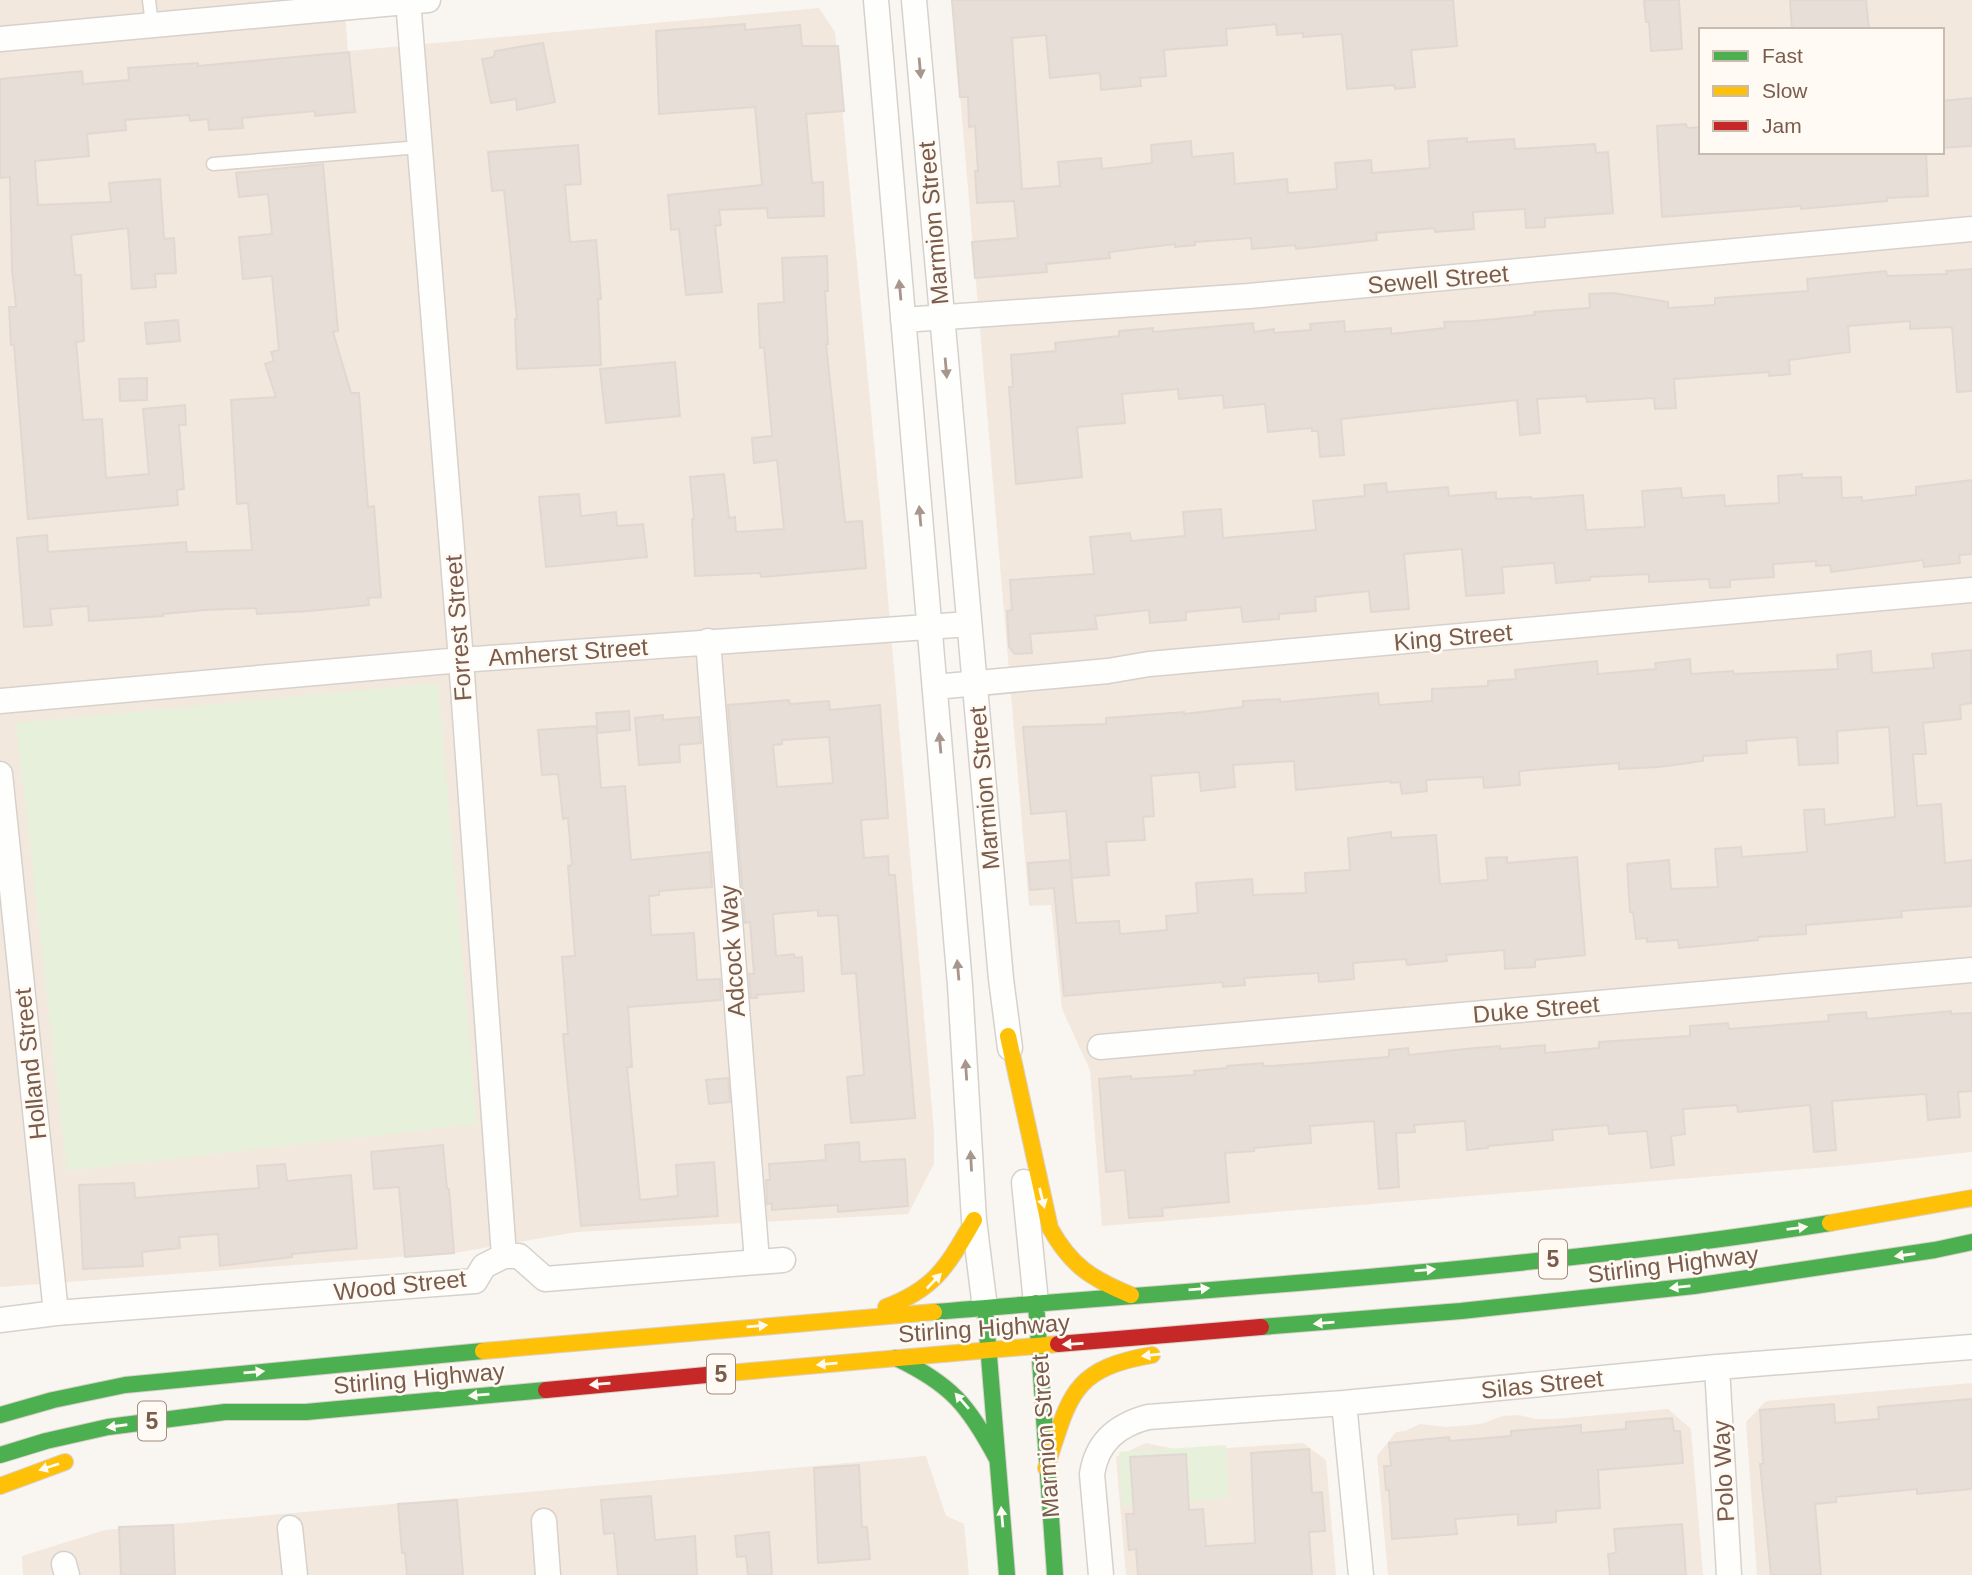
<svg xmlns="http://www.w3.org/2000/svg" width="1972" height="1575" font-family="Helvetica,sans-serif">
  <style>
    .residential { fill: #f2e8de; fill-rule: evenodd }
    .green { fill: #e7f0db }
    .building { fill: #e6ded7; stroke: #e2d8d2; stroke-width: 2; fill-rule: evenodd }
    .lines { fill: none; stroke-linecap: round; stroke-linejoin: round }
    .lane-casing { stroke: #d7d1cb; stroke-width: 15 }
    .street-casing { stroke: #d7d1cb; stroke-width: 27 }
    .fast-casing { stroke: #dad1cc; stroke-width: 18 }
    .slow-casing { stroke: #dad1cc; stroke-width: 18 }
    .jam-casing { stroke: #dad1cc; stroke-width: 18 }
    .lane { stroke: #fefefd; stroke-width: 12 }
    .street { stroke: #fefefd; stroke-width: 24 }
    .fast { stroke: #4caf50; stroke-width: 16 }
    .slow { stroke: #ffc107; stroke-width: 16 }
    .jam { stroke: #c62828; stroke-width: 16 }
    .oneway { fill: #a8958b }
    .oneway2 { fill: #fffaf3 }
    .labels { text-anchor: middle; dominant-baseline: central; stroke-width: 5; stroke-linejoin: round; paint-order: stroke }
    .shield { fill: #fffaf3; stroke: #a28b7f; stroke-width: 2 }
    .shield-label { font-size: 23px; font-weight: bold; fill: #7a5c4d }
    .street-label { font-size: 24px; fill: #7a5c4d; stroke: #fffaf3 }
  </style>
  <rect width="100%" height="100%" fill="#f9f5f0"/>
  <!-- residential -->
  <path class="residential" d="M0 0H344L348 51 819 8 835 32 880 506 934 1132V1164L908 1214 577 1232 454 1253 0 1287Z
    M952 0H1972V1152L1852 1165 1102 1226 1090 1070 1062 1009 1051 905 1029 906ZM1701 30H1942V152H1701Z
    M1972 1383V1575H1757L1746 1422 1766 1401Z
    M1668 1409 1691 1429 1703 1575H1388L1377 1456 1396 1432 1405 1431 1420 1424 1446 1427 1481 1424 1503 1416 1519 1415 1535 1419H1554Z
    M1146 1443 1183 1451 1303 1443 1326 1460 1336 1575H1126L1116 1457Z
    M926 1456 946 1516 964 1524 969 1575H23L22 1556 105 1530Z"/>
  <!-- green -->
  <path class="green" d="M438 683 477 1124 67 1171 16 723Z
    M1226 1445 1229 1498 1122 1506 1119 1452Z"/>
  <!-- building -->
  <path class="building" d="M952 0H1453L1457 46 1411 50 1415 87 1395 89 1394 85 1347 89 1342 34 1303 37V33L1277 35 1276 24 1226 29 1227 45 1164 50 1166 76 1140 78 1141 86 1101 90 1100 73 1050 78 1046 35 1012 38 1022 189 1060 186 1058 162 1101 158 1102 169 1152 163 1151 145 1191 141 1192 157 1233 153 1235 184 1287 179 1288 193 1337 189 1335 163 1371 160 1372 173 1430 168 1428 141 1467 138V142L1514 139 1515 149 1595 144 1596 153 1608 152 1613 213 1545 218V227L1526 228 1525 209 1473 212 1474 229 1435 232 1434 228 1376 233 1377 240 1296 249 1295 245 1252 249 1251 238 1195 242V245L1175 247V244L1109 252 1110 258 1046 264 1047 272 975 278 972 242 1018 238 1014 201 977 203 975 171H978L975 126 969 127 968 97H960Z
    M1644 0H1679L1682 49 1651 51 1649 22H1646Z
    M1790 0H1866L1869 30H1792Z
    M745 24V30L800 25 802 46H838L844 111 806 114 812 183 823 182 824 216 768 218 767 208 719 210 721 225 715 226 722 292 686 295 679 229 671 230 668 195 762 185 755 107 659 114 656 31Z
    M543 43 555 102 517 110 516 99 491 103 482 59 494 57 495 51Z
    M349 52 355 112 315 116V111L242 118 243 128 209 130 208 119 190 121 189 115 125 120 126 130 87 134 89 156 35 161 38 205 111 202 109 183 160 179 164 239 174 238 176 273 155 274 156 287 132 289 128 228 71 235 75 275H81L84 341 76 342 83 420 102 419 106 478 149 474 143 409 185 405 186 425H179L184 489 177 490 178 505 28 519 14 345H11L9 307H16L12 269 10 177 0 178V79L82 71 83 84 129 80 128 68 198 63V66Z
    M1972 98V146L1942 148V101Z
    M1686 124 1687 128 1701 127V152H1926L1928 196 1887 198V201L1822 207 1801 209V206L1662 217 1657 126Z
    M578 145 581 184 565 185 570 242 596 240 601 299H598L601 365 517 369 515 319H517L504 190 492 191 488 152Z
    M323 164 338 331 333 332 351 393H359L368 507 374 506 381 597 368 598 369 605 310 611 257 614 256 608 205 610 163 614V616L89 621 88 606 50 609 52 625 24 627 17 538 47 535 48 552 186 542 187 552 252 550 248 503 237 504 231 400 276 397 265 364 274 361 271 352 279 350 272 276 243 279 239 237 272 234 268 194 239 197 236 173Z
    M827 256 828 291H825L828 344H826L845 522 862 521 866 568 761 577 760 573 695 576 692 519H694L690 477 724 474 729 518 735 517 736 532 784 529 777 460 754 463 752 438 772 436 764 347 760 348 758 304 784 302 782 258Z
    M1972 269V391L1957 392 1952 327 1910 329V321L1848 326 1850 352 1789 360 1790 374 1769 376V372L1674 379 1676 408 1655 409 1654 398 1587 402 1586 396 1537 399 1540 433 1520 435 1517 400 1341 419 1344 455 1320 457 1318 431H1312V428L1268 432 1265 404 1224 408 1223 395 1179 399 1178 389 1122 394 1125 423 1077 427 1082 477 1016 484 1009 387H1013L1011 355 1056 351 1055 343 1119 336V331L1153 328V332L1253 323 1254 332 1274 329V333L1311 330 1310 324 1344 321 1345 332 1391 328V334L1445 328 1444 322 1475 321 1535 315 1534 312 1590 308 1589 294 1614 293 1668 302V308L1715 305V298L1808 291 1807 279 1886 271 1887 276 1947 274 1946 271Z
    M178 320 180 341 147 344 145 323Z
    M675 362 680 416 606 423 600 369Z
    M147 378V400L120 401 119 379Z
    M1802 474V478L1841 477 1842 498 1862 497V501L1916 495V487L1972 480V554L1959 555 1960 563 1924 567 1923 560 1831 572 1830 565 1816 566V561L1773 564 1774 577 1730 580V587L1710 588 1709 579 1649 582V574L1590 577V580L1556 583 1554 563 1502 567 1504 593 1466 596 1462 549 1404 554 1409 609 1371 612 1369 591 1315 597 1316 611 1279 614V619L1243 622 1241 607 1186 612V620L1150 623 1149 610 1095 616 1097 629 1030 634 1032 653 1015 654 1009 647 1007 611 1012 610 1010 580 1094 574 1090 537 1130 533 1131 541 1185 536 1183 512 1221 509 1223 538 1316 530 1313 501 1365 496 1364 485 1386 483 1387 492 1448 487 1449 496 1496 492V499L1531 497 1532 499 1583 495 1586 530 1645 527 1642 491 1681 488 1682 498 1724 495 1725 506 1779 503 1778 476Z
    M579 494 581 516 616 512 617 526 643 524 647 557 546 567 539 497Z
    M1971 650 1972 703 1960 705 1961 719 1923 723 1926 754H1913L1917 806 1941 804 1945 863 1972 860V906L1901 911 1902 917 1806 925V934L1758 937V940L1711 945 1679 948 1678 940 1647 942V938L1636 939 1633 912H1630L1627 864 1669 860 1671 889 1718 887 1715 849 1741 847 1742 857 1807 852 1804 810 1824 809 1825 825 1895 817 1889 727 1837 731 1838 763 1799 765 1797 737 1746 741 1747 753 1703 756V761L1659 767 1619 769V763L1519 771 1520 785 1484 788 1483 777 1426 780 1427 791 1402 794 1400 782 1391 783V781L1296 790 1294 761 1233 765 1235 787 1201 791 1199 772 1151 776 1154 816 1143 817 1145 840 1106 842 1109 875 1072 878 1066 811 1031 814 1023 727 1106 724V718L1184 712V714L1243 707V701L1280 699V702L1378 693 1379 705 1432 701V689L1488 686V681L1516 679 1515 670 1597 661 1598 674 1656 669 1655 663 1690 659 1691 674 1733 671 1734 674 1838 669 1837 655 1871 651 1872 673 1934 668 1932 654Z
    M789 700 790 704 829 701 830 710 880 705 888 818 861 820 864 858 888 856 889 875H895L915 1118 851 1123 847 1077 864 1075 856 973 842 974 838 915 818 916V910L773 914 776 956 794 954 795 958 802 957 804 991 756 995 757 998H751L749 974H754L750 922 745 923 728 705ZM829 737 833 783 777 787 773 745 782 744V740Z
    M629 711 630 730 598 733 596 713Z
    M663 715V720L699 717 701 743 679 745 680 762 639 765 635 718Z
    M596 726 601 788 625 786 631 860 710 852 712 887 659 891V895L649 896 651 935 694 933 697 980 720 979 721 1000 628 1007 632 1067H627L640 1200 678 1196 676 1165 714 1162 718 1216 581 1226 563 1034H568L562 957 575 956 568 866 572 865 568 818 563 819 558 774 542 775 538 730Z
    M1391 832V838L1436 835 1440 884 1488 880 1486 858 1507 857V863L1577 857 1585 955 1535 960V967L1505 969 1504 950 1446 955 1447 961 1407 965 1406 959 1353 963 1354 979 1319 982 1318 973 1244 978 1245 985 1223 987 1222 982 1064 996 1054 888 1030 890 1028 863 1070 860 1076 923 1119 921 1120 934 1167 930 1166 916 1198 913 1196 883 1252 879 1253 895 1306 893 1305 873 1350 870 1348 838Z
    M1951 1011V1014L1972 1013V1091L1958 1092 1960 1117 1928 1120 1926 1094 1832 1101 1836 1150 1814 1152 1810 1105 1738 1112 1737 1105 1683 1109 1685 1134 1671 1136 1674 1165 1651 1168 1647 1131 1609 1134 1608 1125 1552 1130 1553 1140 1488 1146V1148L1467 1150 1465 1121 1414 1125 1415 1132 1396 1133 1399 1187 1379 1189 1374 1121 1310 1126 1311 1143 1254 1148V1151L1225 1153 1229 1202 1162 1208 1163 1216 1129 1218 1125 1170 1106 1172 1099 1079 1131 1076V1079L1195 1075 1194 1071 1227 1068V1066L1263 1063 1264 1066H1272L1389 1057V1050L1408 1048 1409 1055 1475 1048 1500 1046V1049L1545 1045V1053L1599 1048V1042L1690 1036V1026L1728 1023 1729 1029 1829 1021 1828 1015 1866 1012 1867 1019Z
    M728 1078 730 1102 709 1104 706 1080Z
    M859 1142 860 1162 905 1159 908 1206 838 1212V1205L772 1210V1203L767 1204 766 1180H770L769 1164 826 1160 825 1145Z
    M443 1145 447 1189H449L454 1253 405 1257 399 1187 374 1189 371 1152Z
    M285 1164 287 1181 351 1175 357 1248 292 1254V1257L220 1266 218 1234 179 1237 180 1248 142 1252 143 1266 83 1269 79 1185 134 1183 135 1198 259 1188 257 1166Z
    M1972 1399V1489L1917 1494V1489L1836 1497V1502L1815 1504 1821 1575H1771L1760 1464H1763L1760 1410 1834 1404 1835 1423 1879 1419 1878 1407Z
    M1672 1418 1674 1431H1680L1683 1463 1598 1470 1600 1508 1556 1511V1522L1518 1525V1514L1455 1519 1457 1534 1392 1539 1389 1490H1386L1384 1466H1391L1389 1443 1449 1437 1450 1441 1511 1436V1431L1581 1425V1433L1626 1429V1422Z
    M1309 1449 1312 1493 1322 1492 1325 1531 1309 1532 1312 1575H1138L1136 1549 1129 1550 1126 1514H1134L1130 1457 1186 1454 1189 1510 1203 1509 1206 1546 1255 1543 1251 1453Z
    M859 1465 862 1527H867L870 1559 818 1563 814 1468Z
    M651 1496 655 1540 695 1536 697 1575H618L614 1533 604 1534 601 1500Z
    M457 1500 463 1575H407L405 1553H402L398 1504Z
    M1682 1524 1686 1575H1610L1608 1554 1616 1553 1614 1529Z
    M173 1525 175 1575H121L119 1527Z
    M769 1532 772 1575H748L746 1556 737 1557 735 1536Z"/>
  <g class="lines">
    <defs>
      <path id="lane" d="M149 0 152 25
        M213 164 420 147"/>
      <path id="street" d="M408 0 461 660 504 1256
        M876 0 960 985 974 1220 985 1308
        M914 0 1001 979 1010 1048
        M0 39 428 0
        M903 320 1249 296 1972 229
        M708 641 757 1261
        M935 687 1108 671 1149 664 1972 590
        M0 701 461 660 969 624
        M0 774 56 1313
        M1100 1047 1972 970
        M1024 1182 1036 1303
        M0 1320 56 1313 475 1281 484 1266 504 1256H519L545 1279 783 1260
        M1717 1367 1729 1575
        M1344 1403 1361 1575
        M544 1521 548 1575
        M290 1528 295 1575
        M64 1564 67 1575
        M1101 1575 1092 1474C1097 1441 1118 1425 1148 1417L1344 1403 1717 1367 1972 1347"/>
      <path id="fast" d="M1036 1303 1055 1575
        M985 1308 1007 1575
        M934 1312C1233 1287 1534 1270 1830 1223
        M1261 1327 1461 1311 1694 1286 1935 1250 1972 1242
        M896 1358C951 1384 969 1406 997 1459
        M0 1415 53 1400 125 1385 483 1351
        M0 1455 46 1441 108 1427 225 1412H306L546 1390"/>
      <path id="slow" d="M1008 1036 1050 1228C1071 1266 1092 1279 1131 1295
        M1830 1223 1972 1198
        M886 1307C937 1288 948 1264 974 1220
        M483 1351 934 1312
        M717 1374 1058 1344
        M1046 1468C1070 1397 1070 1369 1152 1355
        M0 1486 65 1462"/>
      <path id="jam" d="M1058 1344 1261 1327
        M546 1390 717 1374"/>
    </defs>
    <!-- lane casing -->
    <use href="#lane" class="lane-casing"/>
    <!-- street casing -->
    <use href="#street" class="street-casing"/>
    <!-- fast casing -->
    <use href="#fast" class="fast-casing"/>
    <!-- slow casing -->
    <use href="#slow" class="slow-casing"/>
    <!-- jam casing -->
    <use href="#jam" class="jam-casing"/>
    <!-- lane -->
    <use href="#lane" class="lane"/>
    <!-- street -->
    <use href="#street" class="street"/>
    <!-- fast -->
    <use href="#fast" class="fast"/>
    <!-- slow -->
    <use href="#slow" class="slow"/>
    <!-- jam -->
    <use href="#jam" class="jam"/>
  </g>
  <!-- one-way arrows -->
  <defs><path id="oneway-solid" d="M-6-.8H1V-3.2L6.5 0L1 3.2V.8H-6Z" transform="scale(1.75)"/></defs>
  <g class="oneway">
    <use href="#oneway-solid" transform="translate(920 68) rotate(85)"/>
    <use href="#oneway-solid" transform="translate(900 290) rotate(-95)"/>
    <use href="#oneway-solid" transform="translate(946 368) rotate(85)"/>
    <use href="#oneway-solid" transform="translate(920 516) rotate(-95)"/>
    <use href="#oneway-solid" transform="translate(940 743) rotate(-95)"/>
    <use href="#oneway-solid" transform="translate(958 970) rotate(-95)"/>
    <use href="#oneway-solid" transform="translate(966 1070) rotate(-94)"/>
    <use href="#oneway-solid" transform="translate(971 1161) rotate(-93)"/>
  </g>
  <g class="oneway2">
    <use href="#oneway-solid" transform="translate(1042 1198) rotate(76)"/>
    <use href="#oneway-solid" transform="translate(1797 1228) rotate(-7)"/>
    <use href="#oneway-solid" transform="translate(1905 1255) rotate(172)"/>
    <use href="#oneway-solid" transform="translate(1425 1270) rotate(-5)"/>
    <use href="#oneway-solid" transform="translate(934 1281) rotate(-46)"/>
    <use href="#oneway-solid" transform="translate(1680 1287) rotate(174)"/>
    <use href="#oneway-solid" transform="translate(1199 1289) rotate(-5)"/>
    <use href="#oneway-solid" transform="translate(1324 1323) rotate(175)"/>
    <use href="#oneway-solid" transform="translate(757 1326) rotate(-5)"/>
    <use href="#oneway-solid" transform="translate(1073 1344) rotate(177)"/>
    <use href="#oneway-solid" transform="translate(1152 1355) rotate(174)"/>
    <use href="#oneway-solid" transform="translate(827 1364) rotate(175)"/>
    <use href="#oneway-solid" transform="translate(254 1372) rotate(-5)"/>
    <use href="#oneway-solid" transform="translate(600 1384) rotate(175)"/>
    <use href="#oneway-solid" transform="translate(479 1395) rotate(175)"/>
    <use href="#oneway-solid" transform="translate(962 1401) rotate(-131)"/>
    <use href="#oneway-solid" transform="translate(117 1426) rotate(172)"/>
    <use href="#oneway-solid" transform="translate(49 1467) rotate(162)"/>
    <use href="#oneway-solid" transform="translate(1002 1517) rotate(-95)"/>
  </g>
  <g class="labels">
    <!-- shield labels -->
    <g class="shield">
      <rect x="1539" y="1239.5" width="28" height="39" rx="5"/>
      <rect x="707" y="1354.5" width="28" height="39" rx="5"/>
      <rect x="138" y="1401.5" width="28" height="39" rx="5"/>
    </g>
    <g class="shield-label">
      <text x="1553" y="1259">5</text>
      <text x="721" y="1374">5</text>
      <text x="152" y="1421">5</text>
    </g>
    <!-- street labels -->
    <g class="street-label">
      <text transform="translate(933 223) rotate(-95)">Marmion Street</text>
      <text transform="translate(1438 279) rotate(-5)">Sewell Street</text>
      <text transform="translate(458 628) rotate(-94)">Forrest Street</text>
      <text transform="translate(1453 637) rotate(-5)">King Street</text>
      <text transform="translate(568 652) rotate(-4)">Amherst Street</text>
      <text transform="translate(984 788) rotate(-95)">Marmion Street</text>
      <text transform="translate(732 951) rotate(-94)">Adcock Way</text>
      <text transform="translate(1536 1009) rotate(-5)">Duke Street</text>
      <text transform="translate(30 1064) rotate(-96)">Holland Street</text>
      <text transform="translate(1673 1264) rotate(-7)">Stirling Highway</text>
      <text transform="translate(400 1285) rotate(-6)">Wood Street</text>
      <text transform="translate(984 1328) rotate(-4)">Stirling Highway</text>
      <text transform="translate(419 1378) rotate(-5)">Stirling Highway</text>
      <text transform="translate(1542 1384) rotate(-6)">Silas Street</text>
      <text transform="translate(1045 1436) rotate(-94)">Marmion Street</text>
      <text transform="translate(1723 1471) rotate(-93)">Polo Way</text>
    </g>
  </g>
  <!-- legend -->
  <rect x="1699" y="28" width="245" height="126" fill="#fffaf3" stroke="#cabbb1" stroke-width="2"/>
  <rect x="1713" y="51" width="35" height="10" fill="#4caf50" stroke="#cabbb1" stroke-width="2"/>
  <text x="1762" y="63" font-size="21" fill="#7a5c4d">Fast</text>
  <rect x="1713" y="86" width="35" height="10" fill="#ffc107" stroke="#cabbb1" stroke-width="2"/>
  <text x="1762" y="98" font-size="21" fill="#7a5c4d">Slow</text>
  <rect x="1713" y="121" width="35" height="10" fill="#c62828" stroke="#cabbb1" stroke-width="2"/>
  <text x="1762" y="133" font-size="21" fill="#7a5c4d">Jam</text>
</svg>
